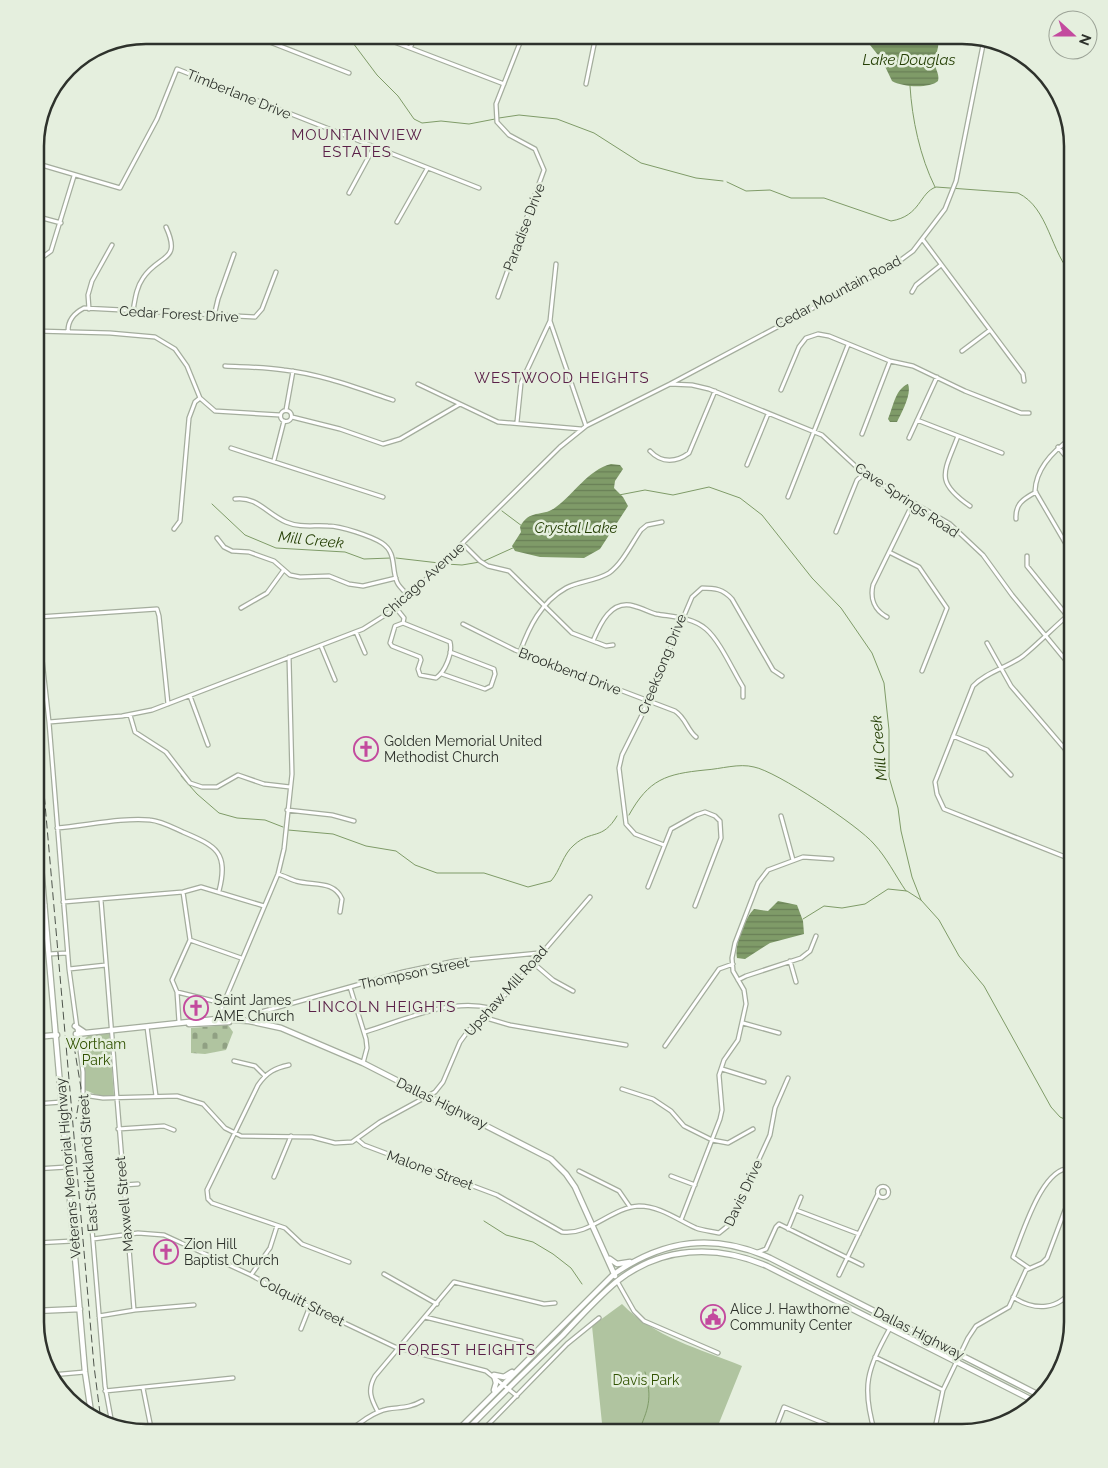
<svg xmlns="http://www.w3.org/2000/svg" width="1108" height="1468" font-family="Raleway,sans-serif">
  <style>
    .green { fill: #b0c4a0 }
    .cemetery { fill: url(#cemetery-stones) }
    .water { fill: url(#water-rules) }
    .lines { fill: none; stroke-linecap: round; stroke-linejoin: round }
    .stream { stroke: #7f9b68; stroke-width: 1 }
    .minor-casing { stroke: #a4ad9d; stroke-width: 5.5 }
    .major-casing { stroke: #a4ad9d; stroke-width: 7 }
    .minor { stroke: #fff; stroke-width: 3 }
    .major { stroke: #fff; stroke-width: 4.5 }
    .rail { stroke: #4e544c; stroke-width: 1; stroke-dasharray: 8 4; stroke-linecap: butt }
    .labels { text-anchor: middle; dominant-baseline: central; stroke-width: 5; stroke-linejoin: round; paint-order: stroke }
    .street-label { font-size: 14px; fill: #2e322c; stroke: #e5efde }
    .poi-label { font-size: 14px; fill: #2e322c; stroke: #e5efde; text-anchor: start }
    .park-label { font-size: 14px; fill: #325303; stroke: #e5efde }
    .water-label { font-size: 15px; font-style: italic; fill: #253f05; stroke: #e5efde }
    .neighbourhood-label { font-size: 15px; letter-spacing: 1px; fill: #5a2048; stroke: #e5efde }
    .rim { fill: none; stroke: #2e322c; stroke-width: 2.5 }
  </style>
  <defs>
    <pattern id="cemetery-stones" width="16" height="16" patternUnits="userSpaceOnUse" patternTransform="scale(1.25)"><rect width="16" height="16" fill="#b0c4a0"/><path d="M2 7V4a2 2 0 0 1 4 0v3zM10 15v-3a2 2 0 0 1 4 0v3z" fill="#90a083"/></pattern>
    <pattern id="water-rules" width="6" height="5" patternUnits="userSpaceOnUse" patternTransform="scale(1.25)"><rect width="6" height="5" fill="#7f9b68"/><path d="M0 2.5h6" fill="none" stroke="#687f56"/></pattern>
  </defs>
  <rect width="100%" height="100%" fill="#e5efde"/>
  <!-- green -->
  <path class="green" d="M109 1033 114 1096H99L85 1090V1072L80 1043 88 1036Z
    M622 1304C654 1337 700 1349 742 1366L715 1433H658L646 1429 645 1433H603L592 1326Z"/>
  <!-- cemetery -->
  <path class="cemetery" d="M228 1025 233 1032 226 1050 205 1054 191 1053V1028Z"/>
  <!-- water -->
  <path class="water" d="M862 35H937C941 43 936 52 935 61 934 69 940 73 938 81 929 89 902 87 892 81L882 60Z
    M908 384C912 394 902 412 897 422H890L888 419C893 408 895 389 908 384Z
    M611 464 620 465 623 469 615 481 614 488 623 497 628 506 600 549 584 558 540 557 515 551 512 546 521 532 520 527C530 508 542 518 556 507 574 494 588 470 611 464Z
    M778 901 797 905 803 921 804 934 770 943 745 959 737 958C734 945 745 918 754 909L768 911Z"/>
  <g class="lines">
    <!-- stream -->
    <path class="stream" d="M350 35 353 43 377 75 398 96 414 119 422 123 441 121 469 124 495 119
      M910 86C912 119 920 157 935 187
      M499 118 519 115 557 119 594 133 641 163 696 178 723 181
      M727 182 746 191 770 190 791 198H824L891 221C921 216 919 193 936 187L1018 193C1049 208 1050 252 1073 276
      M619 495 645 490 673 495 709 487 740 498 762 515 812 578 841 608 872 653 884 683 889 730V777L898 808 901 831 912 877 921 900
      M212 504 245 535 276 548 345 552 364 559 391 558
      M502 511 522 526
      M396 558 439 563
      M484 561 515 547
      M446 564 462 565 480 562
      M181 776 197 794 219 813 237 818 265 820 283 827
      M629 815C649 779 666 774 705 770 721 769 739 763 754 767 776 771 859 826 874 844 887 858 895 875 906 891
      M288 830 333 834 366 846 396 851 415 865 437 873H484L528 887 551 881C560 871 563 854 574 845 592 829 602 841 617 816
      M803 919 824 906 842 908 865 904 888 889 907 891 921 900 939 920 959 956 984 986 1051 1107 1060 1117 1073 1123
      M484 1221 506 1235 533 1242 553 1254 571 1268 582 1284
      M638 1433C648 1409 653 1399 645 1372"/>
    <defs>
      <path id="minor" d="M252 35 349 73
        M376 35 504 84
        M410 48 416 35
        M1015 49 1028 60
        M586 84 596 35
        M35 163 120 188 157 119 177 69 479 188
        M349 193 374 147
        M35 216 61 223
        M397 222 427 169
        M923 240 1023 374 1024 381
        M40 259 51 251 74 176
        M556 264 550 321 586 426
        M912 292 916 285 941 265
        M498 297 544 170 535 149 509 135 497 122 496 104 523 35
        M89 309 88 295 92 281 112 245
        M133 311C135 300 136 288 143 278 159 254 182 262 166 227
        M214 316 218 299 234 254
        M35 331 110 333 155 337 175 349 187 366 200 398 215 411 280 415
        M68 331C68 320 74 313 84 308L255 317 262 309 276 272
        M962 351 990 330
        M225 366C244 367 264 367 284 370 321 374 357 388 393 400
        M418 384 498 422 581 429
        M670 384 692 385 709 389 822 435 864 474 950 524 983 555 1012 595 1073 669
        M781 390 799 347 806 338 818 334 829 336 890 361 913 366 965 391 1021 413H1029
        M286 410 293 371
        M280.5 416a5.5 5.5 0 1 1 11 0a5.5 5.5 0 1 1-11 0Z
        M292 417 340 429 383 444 400 439 460 404
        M917 420 1002 453
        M517 422 521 383 550 321
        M862 434 890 361
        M958 436C944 473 934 481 970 506
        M909 438 937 377
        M1058 447 1072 464V474
        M231 448 383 497
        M650 451C662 464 677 462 689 453L715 391
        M274 460 284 421
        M747 465 768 414
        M788 497 848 345
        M235 499C257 496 267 514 286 522 300 528 313 525 328 526 341 526 371 536 382 543 397 553 391 568 397 582 399 587 405 592 409 596
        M1016 519C1015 504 1023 499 1036 492
        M174 529 180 521 189 418 195 402 200 398
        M836 532 857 480 864 474
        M217 538 224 547 232 551 249 552 274 561 290 575 300 577 329 576 349 584 363 586 396 578
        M1064 541 1073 537
        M463 544 480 561 488 566 509 571 572 633 606 646 613 645
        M889 552 919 567 947 608 922 671
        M1027 556V566L1073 623
        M1073 556 1035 491C1036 467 1054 450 1073 437
        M35 596 49 722 69 969 83 1072V1123L91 1217 105 1386 112 1424
        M241 608 267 593 283 571
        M396 608 404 618 403 623 395 626 390 643 392 646 420 657 421 660 418 669 420 675 436 678C445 672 453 653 450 642L403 623
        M38 617 157 609 159 616 168 704
        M887 617C874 610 870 598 873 585L913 503
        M463 624 515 650 675 711C686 718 687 730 696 737
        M356 632 365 653
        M593 641C600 624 611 599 634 606 642 608 649 612 656 614 673 617 692 617 706 629 720 641 733 671 743 687V697
        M987 643 1011 686 1065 749C1071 763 1062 778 1073 790
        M321 646 335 680
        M520 652C529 627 541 602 566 588 579 581 596 581 609 573 622 564 632 543 641 530L647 525 662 522
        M35 672H43
        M442 674 485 689 491 686 495 674 494 669 450 652
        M190 696 208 745
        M130 715 135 732 166 752 190 783 202 787H217L238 775 264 784 290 787
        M49 722 122 716 152 710 363 629 390 612 409 596 560 447 586 426 670 384 894 265 913 251 945 209 956 181 984 40
        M953 736 987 750 1011 775
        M287 810 332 815 354 821
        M781 816 793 860
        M57 828C84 826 124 817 150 820 161 821 172 827 183 832 216 846 229 852 219 891
        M664 845 635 834 626 824 619 768 622 755 641 717 692 597 702 588C715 588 723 589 732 599L773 670 782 676
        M1073 860 944 809 937 794 935 782 973 686C986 672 1007 668 1023 656 1040 642 1056 625 1073 611
        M278 874C284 876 290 879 296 881 313 886 334 880 342 899L340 912
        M648 887 671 829 696 815 705 812 715 816 720 821 721 838 695 906
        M183 892 190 940 172 980 177 992 222 1003
        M101 900 134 1310
        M63 902 183 892 201 887 264 906
        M35 905H45
        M190 940 241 958
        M49 954 67 953
        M790 961 796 982
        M532 962 553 980 573 991
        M69 969 106 965
        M738 980 746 976 801 958 810 951 816 936
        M350 987 366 1039 367 1048 363 1063
        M177 992 179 1022
        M261 1012 403 972 455 961 539 953
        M483 1017 510 1025 626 1045
        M217 1019 278 874 284 849 292 774 289 657
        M743 1023 779 1033
        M147 1027 156 1096
        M365 1032C404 1020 449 998 490 1008
        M665 1046 719 969 733 964
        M234 1061 255 1066 264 1075
        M289 1065C275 1068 267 1072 258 1085L207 1190 208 1199 212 1203 285 1228 302 1244 349 1262
        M722 1069 764 1082
        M622 1089 653 1099 671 1111 684 1126 712 1140 728 1143 753 1129
        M83 1095 103 1098 177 1096 203 1104 225 1128 241 1136 312 1137 335 1143 352 1142 380 1122 435 1092 443 1082 460 1042 468 1031 511 989 590 897
        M35 1104 62 1102
        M118 1129 164 1126 174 1130
        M358 1140 364 1145 497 1195 562 1232C589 1236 612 1207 639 1206 660 1206 678 1220 696 1228 704 1231 712 1231 719 1233L729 1225 770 1135 775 1108 788 1078
        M35 1169 67 1167
        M579 1171 619 1191 630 1207
        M671 1176 695 1185
        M274 1177 291 1136
        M123 1185 138 1184
        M877.5 1192a5.5 5.5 0 1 1 11 0a5.5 5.5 0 1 1-11 0Z
        M796 1210 859 1234
        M681 1220 720 1119 722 1110 719 1075 724 1060 738 1040 746 1004 744 990 733 971 732 958 735 943 758 883 768 870 803 857 832 859
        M35 1228 44 1353
        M788 1229 801 1197
        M93 1239 138 1233 164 1235 251 1275 294 1299 395 1347 486 1371 517 1396
        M36 1243 73 1241
        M758 1252 766 1249 776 1227 779 1224 862 1265
        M1029 1268 1013 1257C1022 1236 1043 1162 1073 1169
        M384 1274 437 1304
        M251 1275 270 1248 277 1226
        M839 1275 878 1194
        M617 1281 634 1311 644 1321 718 1353
        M1013 1297C1034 1311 1060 1311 1073 1287
        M99 1316 135 1310 194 1305
        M425 1317 521 1341
        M301 1329 310 1306
        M875 1357 943 1390
        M51 1375 85 1372
        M143 1388 152 1433
        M105 1391 233 1378
        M378 1412C371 1399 367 1390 375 1376L454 1282 544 1304 555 1303
        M348 1433C357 1424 375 1411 388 1409 401 1407 410 1408 422 1401
        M480 1433 567 1344 599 1318
        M774 1433 784 1407 848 1433 883 1428 905 1433
        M836 1433 838 1428
        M875 1433C861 1386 867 1370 890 1328
        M934 1433 943 1390 968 1338 976 1326 1009 1307 1026 1270 1042 1263 1047 1258 1065 1210 1073 1204"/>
      <path id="major" d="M35 798 85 1372 92 1419
        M189 1024 229 1022
        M75 1026 84 1032
        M76 1034 217 1019 249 1021 281 1028 363 1063 551 1159 566 1174 575 1187 615 1276
        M35 1037 57 1035
        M610 1259 617 1264 630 1262
        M35 1311 80 1309
        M494 1375 504 1377 512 1372
        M494 1375 496 1383 494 1390
        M455 1433 614 1274C665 1239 714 1233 770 1258L1041 1396
        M464 1433C496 1400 529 1368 562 1336 579 1318 597 1298 616 1282 661 1246 716 1244 767 1266L1036 1402"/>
    </defs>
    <!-- minor casing -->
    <use href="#minor" class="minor-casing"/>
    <!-- major casing -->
    <use href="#major" class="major-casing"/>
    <!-- minor -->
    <use href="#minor" class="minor"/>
    <!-- major -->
    <use href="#major" class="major"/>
    <!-- rail -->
    <path class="rail" d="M35 689 94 1366 101 1421
      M74 1046 81 1088 76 1119"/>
  </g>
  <!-- icons -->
  <defs>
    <symbol id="church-ring" viewBox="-11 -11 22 22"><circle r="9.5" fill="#e5efde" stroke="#c34a9e" stroke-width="1.5"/><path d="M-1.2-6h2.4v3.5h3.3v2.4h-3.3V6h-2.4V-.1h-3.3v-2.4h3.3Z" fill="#c34a9e"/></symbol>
    <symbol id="civic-ring" viewBox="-11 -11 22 22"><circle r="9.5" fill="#e5efde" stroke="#c34a9e" stroke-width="1.5"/><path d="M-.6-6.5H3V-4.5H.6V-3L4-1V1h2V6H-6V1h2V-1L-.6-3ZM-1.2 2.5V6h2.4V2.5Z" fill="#c34a9e"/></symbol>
  </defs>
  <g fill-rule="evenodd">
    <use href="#church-ring" x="352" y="735" width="28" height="28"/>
    <use href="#church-ring" x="182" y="994" width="28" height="28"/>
    <use href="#church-ring" x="152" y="1238" width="28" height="28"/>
    <use href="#civic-ring" x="699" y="1303" width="28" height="28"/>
  </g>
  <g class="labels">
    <!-- street labels -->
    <g class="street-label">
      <text transform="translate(239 94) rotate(22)">Timberlane Drive</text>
      <text transform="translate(524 227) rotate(-69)">Paradise Drive</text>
      <text transform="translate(838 292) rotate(-28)">Cedar Mountain Road</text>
      <text transform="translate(179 314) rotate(3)">Cedar Forest Drive</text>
      <text transform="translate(907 500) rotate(34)">Cave Springs Road</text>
      <text transform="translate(423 580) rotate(-42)">Chicago Avenue</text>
      <text transform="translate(662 664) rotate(-68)">Creeksong Drive</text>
      <text transform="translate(570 671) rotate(21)">Brookbend Drive</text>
      <text transform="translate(414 973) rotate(-12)">Thompson Street</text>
      <text transform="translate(506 991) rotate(-48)">Upshaw Mill Road</text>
      <text transform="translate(442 1103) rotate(26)">Dallas Highway</text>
      <text transform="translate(88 1163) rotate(-94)">East Strickland Street</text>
      <text transform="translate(68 1168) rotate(-95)">Veterans Memorial Highway</text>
      <text transform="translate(430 1170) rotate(20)">Malone Street</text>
      <text transform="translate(743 1193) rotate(-65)">Davis Drive</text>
      <text transform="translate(124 1204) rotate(-95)">Maxwell Street</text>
      <text transform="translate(302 1301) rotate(27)">Colquitt Street</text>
      <text transform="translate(919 1333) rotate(27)">Dallas Highway</text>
    </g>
    <!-- poi labels -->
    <g class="poi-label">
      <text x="384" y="741">Golden Memorial United<tspan x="384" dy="16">Methodist Church</tspan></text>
      <text x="214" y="1000">Saint James<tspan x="214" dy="16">AME Church</tspan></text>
      <text x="184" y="1244">Zion Hill<tspan x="184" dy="16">Baptist Church</tspan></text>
      <text x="730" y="1309">Alice J. Hawthorne<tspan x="730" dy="16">Community Center</tspan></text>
    </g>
    <!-- park labels -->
    <g class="park-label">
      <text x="96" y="1044">Wortham<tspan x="96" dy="16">Park</tspan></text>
      <text x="646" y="1380">Davis Park</text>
    </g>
    <!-- water labels -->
    <g class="water-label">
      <text x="909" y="60">Lake Douglas</text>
      <text x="576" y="528">Crystal Lake</text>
      <text transform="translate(311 540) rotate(6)">Mill Creek</text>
      <text transform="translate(879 748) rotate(-95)">Mill Creek</text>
    </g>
    <!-- neighbourhood labels -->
    <g class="neighbourhood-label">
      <text x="357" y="135">MOUNTAINVIEW<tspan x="357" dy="17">ESTATES</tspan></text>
      <text x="562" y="378">WESTWOOD HEIGHTS</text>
      <text x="382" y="1007">LINCOLN HEIGHTS</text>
      <text x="467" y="1350">FOREST HEIGHTS</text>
    </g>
  </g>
  <!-- crop -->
  <path d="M0 0H1108V1468H0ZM146 44H962A102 102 0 0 1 1064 146V1322A102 102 0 0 1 962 1424H146A102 102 0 0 1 44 1322V146A102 102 0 0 1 146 44Z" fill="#e5efde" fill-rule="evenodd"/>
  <path class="rim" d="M146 44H962A102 102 0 0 1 1064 146V1322A102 102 0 0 1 962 1424H146A102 102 0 0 1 44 1322V146A102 102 0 0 1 146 44Z"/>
  <!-- north arrow -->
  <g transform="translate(1073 35) rotate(111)"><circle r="24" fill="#e5efde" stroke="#9ca397"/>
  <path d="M0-4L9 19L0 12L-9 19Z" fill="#c34a9e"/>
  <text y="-8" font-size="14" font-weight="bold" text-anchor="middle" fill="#2e322c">N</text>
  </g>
</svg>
